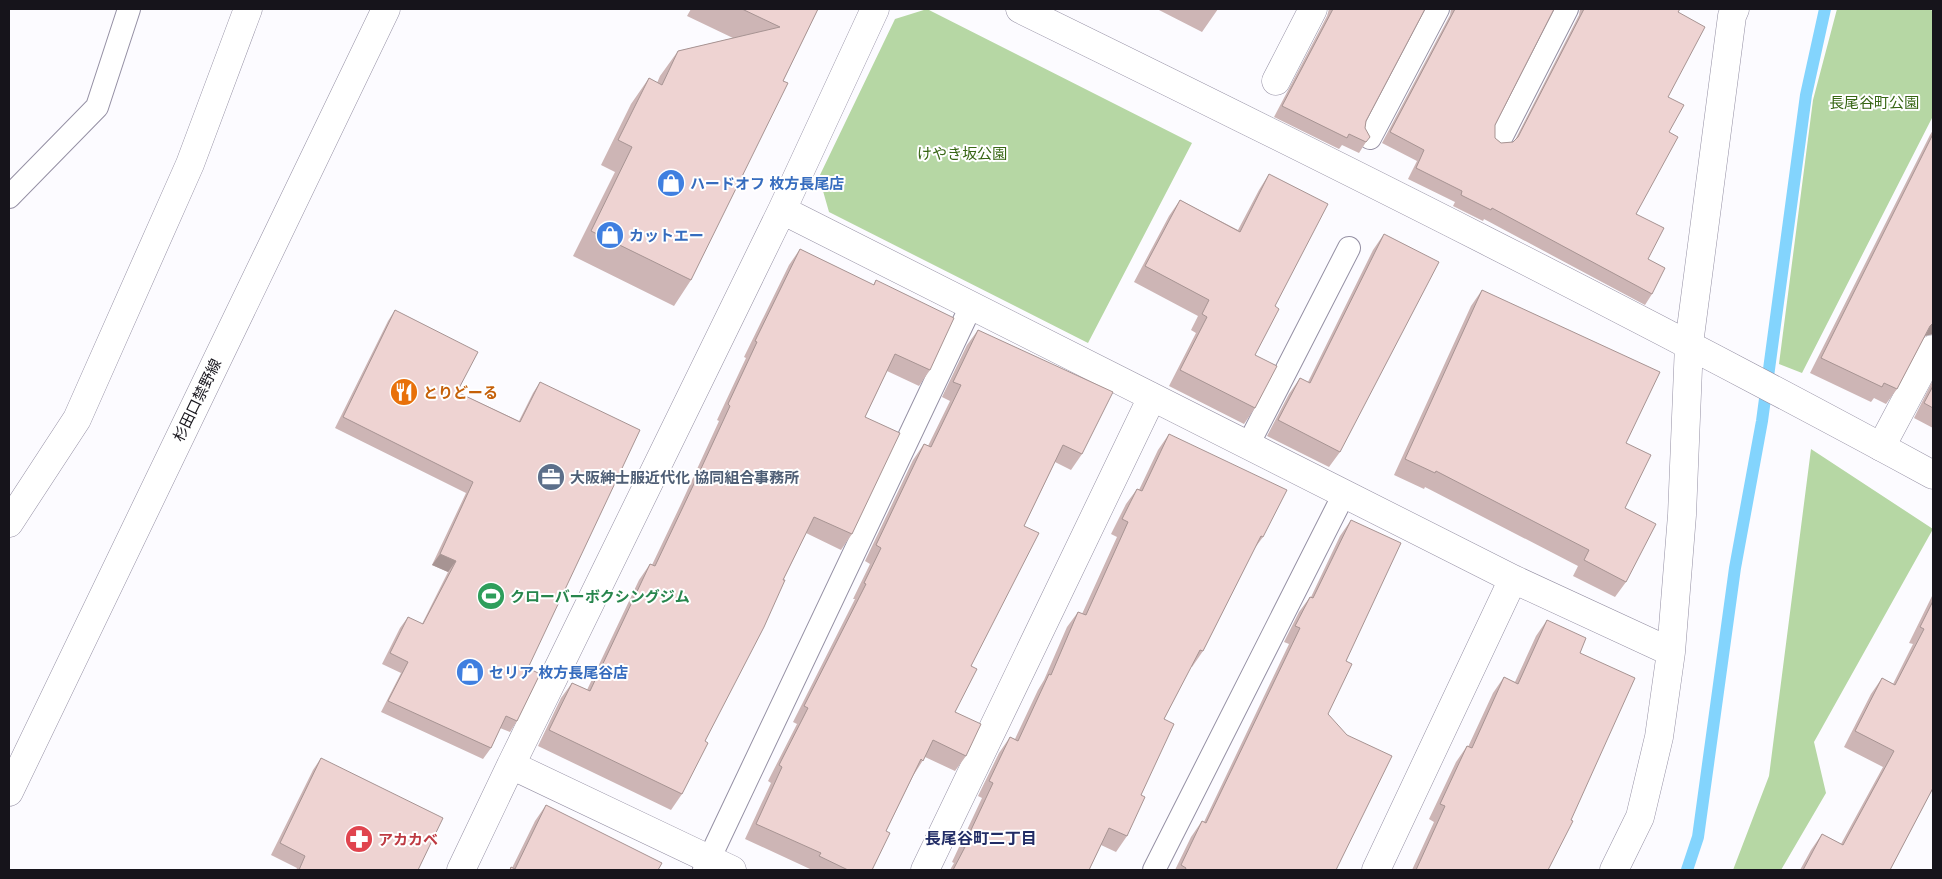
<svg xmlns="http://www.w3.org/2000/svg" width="1942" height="879" font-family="Arial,'Noto Sans JP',sans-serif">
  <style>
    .green { fill: #b6d7a4 }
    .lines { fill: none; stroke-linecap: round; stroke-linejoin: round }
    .stream { stroke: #83d4fd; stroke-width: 12 }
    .service-casing { stroke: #9590a4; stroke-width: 24 }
    .minor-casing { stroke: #9590a4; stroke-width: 29 }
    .tertiary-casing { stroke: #9590a4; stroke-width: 29 }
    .secondary-casing { stroke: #9590a4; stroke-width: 29 }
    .service { stroke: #fff; stroke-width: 22 }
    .minor { stroke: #fff; stroke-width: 28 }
    .tertiary { stroke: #fff; stroke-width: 28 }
    .secondary { stroke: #fff; stroke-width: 28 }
    .wall { fill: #cdb5b5 }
    .shaded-wall { fill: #a79493 }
    .building { fill: #eed3d2; stroke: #a79493 }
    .labels { text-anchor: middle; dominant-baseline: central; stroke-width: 4; stroke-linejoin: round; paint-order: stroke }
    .park-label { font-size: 15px; fill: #376614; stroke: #fff }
    .shop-label { font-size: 15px; font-weight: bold; fill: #366cbe; stroke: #fff; text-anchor: start }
    .food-label { font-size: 15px; font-weight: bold; fill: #c56008; stroke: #fff; text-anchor: start }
    .street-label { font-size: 15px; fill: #16141b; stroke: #fff }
    .service-label { font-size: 15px; font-weight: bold; fill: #4e5e75; stroke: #fff; text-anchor: start }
    .leisure-label { font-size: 15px; font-weight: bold; fill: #27864d; stroke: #fff; text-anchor: start }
    .health-label { font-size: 15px; font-weight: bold; fill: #be3a42; stroke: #fff; text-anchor: start }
    .neighbourhood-label { font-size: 16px; font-weight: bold; fill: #212c65; stroke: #fff }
  </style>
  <rect width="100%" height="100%" fill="#fcfbff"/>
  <!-- green -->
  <path class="green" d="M927 9 1192 143 1088 343 829 212 819 177 895 19Z
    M1837 9H1929L1933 11V116L1802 373 1779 364 1813 100Z
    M1811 449 1933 529 1814 742 1826 793 1781 870H1733L1769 776Z"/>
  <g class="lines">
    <!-- stream -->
    <path class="stream" d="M1687 870 1698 837 1735 568 1762 421 1806 95 1825 9"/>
    <defs>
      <path id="service" d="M1370 138 1438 9
        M1499 142 1567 9
        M9 197 97 107 129 9
        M1248 445 1349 248
        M704 870 971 306
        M1154 870 1344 494"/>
      <path id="minor" d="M1276 81 1313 9
        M782 210 1513 579 1671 652
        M1881 447 1933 349
        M9 523 77 419 190 164 248 9
        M461 870 511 765
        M732 870 511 765 782 210 875 9
        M925 870 1152 397
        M1376 870 1513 579
        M1614 870 1640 817 1659 737 1671 652 1682 515 1689 344 1732 16 1735 9"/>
      <path id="tertiary" d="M1020 9C1327 159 1633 312 1933 475"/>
      <path id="secondary" d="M9 792 386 9"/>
    </defs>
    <!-- service casing -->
    <use href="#service" class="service-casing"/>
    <!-- minor casing -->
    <use href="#minor" class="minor-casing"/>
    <!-- tertiary casing -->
    <use href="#tertiary" class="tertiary-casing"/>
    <!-- secondary casing -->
    <use href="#secondary" class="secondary-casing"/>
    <!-- service -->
    <use href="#service" class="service"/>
    <!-- minor -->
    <use href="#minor" class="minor"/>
    <!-- tertiary -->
    <use href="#tertiary" class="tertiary"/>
    <!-- secondary -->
    <use href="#secondary" class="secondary"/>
  </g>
  <!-- wall -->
  <path class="wall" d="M691 9H818L783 81 691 280 674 306 573 256 615 172 601 165 631 104 649 78 657 83 660 76 678 51 733 38 687 16Z
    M1157 9H1218L1202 32Z
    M1329 9H1425L1366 121 1365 128 1366 142 1359 153 1342 145 1339 149 1274 117 1327 16Z
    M1451 9H1554L1495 125V138L1501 143 1514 142 1579 15 1580 9H1680L1678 12 1668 97 1669 132 1636 214 1648 259 1652 294 1645 305 1484 219 1483 221 1453 206 1455 202 1408 179 1417 161 1382 143 1450 15Z
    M1933 130V334L1925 336 1897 389 1886 404 1874 398 1871 402 1810 373 1930 135Z
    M1269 174 1275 306 1255 355V408L1244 424 1169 386 1196 333 1191 330 1198 316 1134 282 1169 216 1180 200 1238 230 1259 190Z
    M1384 234 1340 452 1329 467 1267 436 1289 394 1300 378 1308 382 1373 250Z
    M800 249 873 285 876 280 930 370 919 386 887 371 865 417 852 534 841 550 806 533 705 741 682 794 671 810 538 746 561 698 572 683 587 690 639 580 650 564 652 565 681 504 719 421 717 420 746 358 744 357 789 265Z
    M1482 290 1626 443 1625 508 1626 582 1615 597 1573 576 1578 566 1425 487 1424 489 1394 475 1471 306Z
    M395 310 457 392 519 421 533 393 540 382 528 668 517 721 510 732 500 728 491 748 483 759 381 712 401 673 382 664 400 628 408 617 422 624 448 572 432 565 466 493 335 428 388 321Z
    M978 330 1082 454 1071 470 1055 462 1024 526 971 666 955 712 966 756 955 771 925 757 913 776 886 831 872 870H809L810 869 745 839 771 783 768 781 797 724 793 722 855 599H853L870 564 865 561 913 460 924 444 928 446 950 401 942 397 967 345Z
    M1933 380V428L1914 418Z
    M1169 434 1263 537 1254 549 1203 651 1192 667 1191 666 1164 719 1141 795 1127 836 1116 852 1101 845 1089 870H950L954 863 952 862 982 798 978 796 999 753 1010 737 1015 739 1038 690 1044 680 1067 627 1078 612 1082 614 1117 537 1111 534 1126 504 1137 489 1139 490 1158 450Z
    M1351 520 1346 661 1328 714 1336 870H1175L1191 837 1202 821 1204 822 1289 644 1284 642 1299 612 1310 597H1311L1340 536Z
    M1933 594V788L1890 870H1800L1811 850 1822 834 1841 844 1883 767 1844 747 1871 694 1882 678 1893 684 1913 644 1909 643Z
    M1547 620 1580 653 1548 870H1412L1434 822 1429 819 1456 762 1467 746 1468 747 1493 693 1504 677 1515 682 1536 636Z
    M321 758 418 870H296L297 868 271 855 313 770Z
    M546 805 658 870H509L511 867 512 868 535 821Z"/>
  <!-- shaded-wall -->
  <path class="shaded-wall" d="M1933 323V334L1925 336 1930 326Z
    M440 554 456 561 448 572 432 565Z"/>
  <!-- building -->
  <path class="building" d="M742 9H818L783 81 788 83 691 280 591 231 632 147 618 140 649 78 662 85 678 51 780 27Z
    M1333 9H1425L1366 121 1365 128 1370 137 1366 142 1349 134 1347 138 1282 106Z
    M1455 9H1554L1495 125V138L1501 143 1513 142 1518 137 1584 9H1680L1678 12 1705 27 1668 97 1684 105 1669 132 1678 137 1636 214 1664 228 1648 259 1665 268 1652 294 1492 208 1491 210 1461 195 1462 191 1416 168 1424 150 1390 132Z
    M1933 134V323L1930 326 1897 389 1884 383 1882 387 1821 358Z
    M1269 174 1328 204 1275 306 1279 309 1255 355 1277 366 1255 408 1180 370 1207 317 1202 314 1209 300 1145 266 1180 200 1240 232Z
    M1384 234 1439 262 1340 452 1278 420 1300 378 1310 383Z
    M800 249 874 285 876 280 954 318 930 370 895 354 865 417 900 433 852 534 814 517 783 580H785L764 627 705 741 708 743 682 794 549 730 572 683 590 691 650 564 655 566 692 488 730 406 728 404 757 342 755 341Z
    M1482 290 1660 372 1626 443 1651 455 1625 508 1656 524 1626 582 1584 560 1589 550 1436 471 1435 473 1405 459Z
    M395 310 478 352 457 392 520 422 540 382 640 430 528 668 540 674 517 721 506 716 491 748 388 701 408 662 390 653 408 617 423 624 456 561 440 554 473 482 343 417Z
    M978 330 1113 392 1082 454 1063 445 1024 526 1039 533 971 666 977 669 955 712 981 724 966 756 933 740 923 761 921 759 886 831 890 833 872 870H848L819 856 821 853 756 824 782 767 779 765 808 708 804 706 866 584 864 583 881 548 876 545 924 444 931 447 961 385 953 382Z
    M1933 386V408L1924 403Z
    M1169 434 1287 490 1263 537 1261 536 1203 651 1200 650 1164 719 1174 724 1141 795 1145 797 1127 836 1109 828 1089 870H953L965 847H963L993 783 989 781 1010 737 1018 741 1049 674 1051 675 1078 612 1086 615 1128 522 1122 519 1137 489 1142 491Z
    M1351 520 1401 543 1346 661 1352 664 1328 714 1347 735 1392 756 1336 870H1185L1186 868 1181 865 1202 821 1206 823 1300 628 1295 626 1310 597 1313 598Z
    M1933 601V788L1890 870H1803L1822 834 1843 845 1894 751 1855 731 1882 678 1895 685 1924 629 1920 627Z
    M1547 620 1586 638 1580 653 1635 678 1571 820 1573 821 1548 870H1416L1445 806 1440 804 1467 746 1472 748 1504 677 1518 684Z
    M321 758 443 818 418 870H299L305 856 280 843Z
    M546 805 662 863 658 870H510L511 867 515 869Z"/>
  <!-- icons -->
  <defs>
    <symbol id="shop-disc" viewBox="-11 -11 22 22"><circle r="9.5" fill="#3f7fe0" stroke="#fff"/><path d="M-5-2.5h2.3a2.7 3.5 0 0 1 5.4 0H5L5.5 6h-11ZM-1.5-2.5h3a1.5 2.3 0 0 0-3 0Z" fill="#fff"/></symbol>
    <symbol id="restaurant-disc" viewBox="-11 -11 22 22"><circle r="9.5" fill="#e8710a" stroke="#fff"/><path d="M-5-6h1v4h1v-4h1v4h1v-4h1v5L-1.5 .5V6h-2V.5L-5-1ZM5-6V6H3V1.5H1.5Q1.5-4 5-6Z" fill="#fff"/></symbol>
    <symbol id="office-disc" viewBox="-11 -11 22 22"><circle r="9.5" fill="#5c6f8a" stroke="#fff"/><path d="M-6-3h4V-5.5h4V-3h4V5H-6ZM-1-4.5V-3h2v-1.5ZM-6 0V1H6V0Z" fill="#fff"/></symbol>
    <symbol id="stadium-disc" viewBox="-11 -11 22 22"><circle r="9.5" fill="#2e9e5b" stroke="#fff"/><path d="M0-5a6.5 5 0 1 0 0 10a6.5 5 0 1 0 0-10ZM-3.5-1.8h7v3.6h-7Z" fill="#fff"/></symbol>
    <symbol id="pharmacy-disc" viewBox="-11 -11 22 22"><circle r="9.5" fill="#e0444e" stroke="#fff"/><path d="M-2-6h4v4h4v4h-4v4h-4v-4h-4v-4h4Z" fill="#fff"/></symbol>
  </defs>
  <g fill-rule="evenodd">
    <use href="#shop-disc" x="655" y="167" width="32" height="32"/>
    <use href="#shop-disc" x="594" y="219" width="32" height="32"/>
    <use href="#restaurant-disc" x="388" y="376" width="32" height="32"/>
    <use href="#office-disc" x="535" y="461" width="32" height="32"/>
    <use href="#stadium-disc" x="475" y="580" width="32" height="32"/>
    <use href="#shop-disc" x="454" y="656" width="32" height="32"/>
    <use href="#pharmacy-disc" x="343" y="823" width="32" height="32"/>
  </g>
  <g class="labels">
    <!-- park labels -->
    <g class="park-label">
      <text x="1874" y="102">長尾谷町公園</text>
      <text x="962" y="153">けやき坂公園</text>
    </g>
    <!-- shop labels -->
    <g class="shop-label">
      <text x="690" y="183">ハードオフ 枚方長尾店</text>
      <text x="629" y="235">カットエー</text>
      <text x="489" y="672">セリア 枚方長尾谷店</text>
    </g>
    <!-- food labels -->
    <g class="food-label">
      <text x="423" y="392">とりどーる</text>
    </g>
    <!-- street labels -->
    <g class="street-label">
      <text transform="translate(197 400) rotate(-64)">杉田口禁野線</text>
    </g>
    <!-- service labels -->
    <g class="service-label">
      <text x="570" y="477">大阪紳士服近代化 協同組合事務所</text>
    </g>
    <!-- leisure labels -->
    <g class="leisure-label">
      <text x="510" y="596">クローバーボクシングジム</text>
    </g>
    <!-- health labels -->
    <g class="health-label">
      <text x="378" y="839">アカカベ</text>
    </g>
    <!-- neighbourhood labels -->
    <g class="neighbourhood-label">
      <text x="981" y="838">長尾谷町二丁目</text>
    </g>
  </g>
  <!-- border -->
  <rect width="1942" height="879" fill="none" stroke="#16141b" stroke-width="20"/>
</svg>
